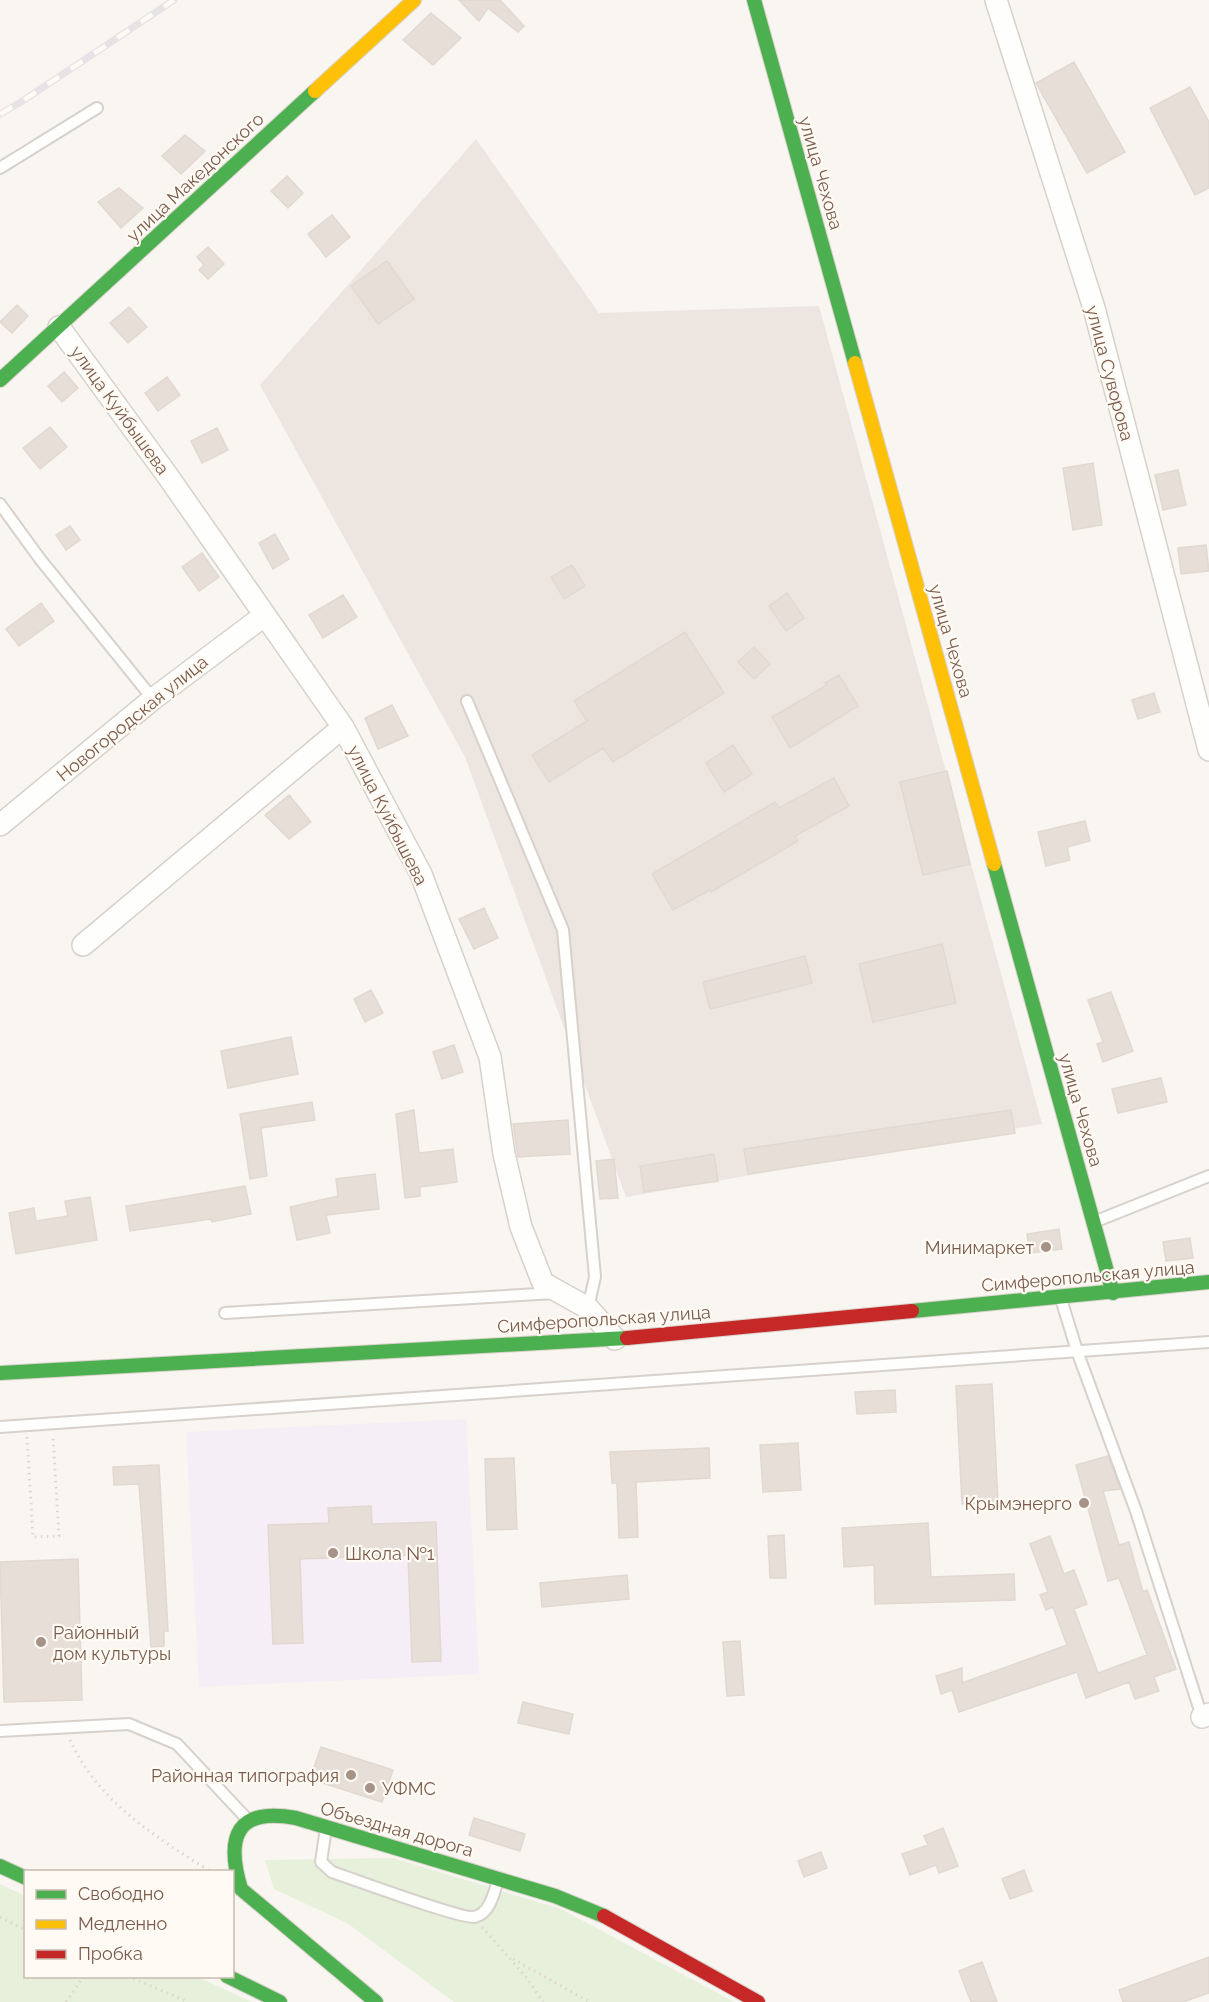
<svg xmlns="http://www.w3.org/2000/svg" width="1209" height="2002" font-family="Raleway,sans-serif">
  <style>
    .industrial { fill: #ede5e0 }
    .education { fill: #f6eef6 }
    .green { fill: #e7f0db }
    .building { fill: #e6ded7; stroke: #e2d8d2; stroke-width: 1.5 }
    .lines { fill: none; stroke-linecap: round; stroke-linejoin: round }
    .lane-casing { stroke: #d7d1cb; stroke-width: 14 }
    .street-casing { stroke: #d7d1cb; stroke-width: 24 }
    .fast-casing { stroke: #d9d2cb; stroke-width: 16 }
    .slow-casing { stroke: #d9d2cb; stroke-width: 16 }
    .jam-casing { stroke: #d9d2cb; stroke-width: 16 }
    .path { stroke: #dcd5d0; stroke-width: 3; stroke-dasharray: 1.5 4.5; stroke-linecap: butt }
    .lane { stroke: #fefefd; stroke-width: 10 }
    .street { stroke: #fefefd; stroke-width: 21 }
    .fast { stroke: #4caf50; stroke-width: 14 }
    .slow { stroke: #ffc107; stroke-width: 14 }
    .jam { stroke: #c62828; stroke-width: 14 }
    .rail-casing { stroke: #e6e3e7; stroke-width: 7 }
    .rail { stroke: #fffaf3; stroke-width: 4.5; stroke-dasharray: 14; stroke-linecap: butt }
    .poi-dot { fill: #a69286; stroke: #fffaf3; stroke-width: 2 }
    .labels { text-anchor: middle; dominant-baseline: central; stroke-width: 4.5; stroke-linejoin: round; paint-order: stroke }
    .street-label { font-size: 18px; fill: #7a5c4d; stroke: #fffaf3 }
    .poi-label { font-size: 18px; fill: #7a5c4d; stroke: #fffaf3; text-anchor: end }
  </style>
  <rect width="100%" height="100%" fill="#f9f5f0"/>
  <!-- industrial -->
  <path class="industrial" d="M476 139 599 313 819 306 1042 1124 626 1197 465 757 260 385Z"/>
  <!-- education -->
  <path class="education" d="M466 1419 479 1674 199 1687 186 1432Z"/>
  <!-- green -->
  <path class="green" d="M393 1858 561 1909 734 2002H454L347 1923 274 1889 265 1860Z
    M0 1884 25 1896 26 1976 198 1977 252 2002H0Z"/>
  <!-- building -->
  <path class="building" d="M459 0H500L524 26 518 32 488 8 479 21Z
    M431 13 461 38 433 65 403 40Z
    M1074 62 1125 152 1087 173 1036 83Z
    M1190 87 1209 122V188L1195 195 1150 108Z
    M185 135 205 151 181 174 162 156Z
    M287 176 303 193 288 208 271 191Z
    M119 188 143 208 121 228 98 202Z
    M332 215 350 237 326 257 308 234Z
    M208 247 224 264 208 279 199 270 204 265 197 257Z
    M387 261 414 299 378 324 351 286Z
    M17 305 28 316 12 333 0 322Z
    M129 307 147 327 128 343 110 323Z
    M64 372 78 388 62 402 48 386Z
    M167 377 180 395 158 411 145 393Z
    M50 427 67 447 40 469 23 448Z
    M217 428 228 450 202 463 191 441Z
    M1093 463 1102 525 1073 530 1063 468Z
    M1178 470 1186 505 1163 510 1155 475Z
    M70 526 80 540 66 550 56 535Z
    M275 534 289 559 273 569 259 543Z
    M1206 545 1209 571 1181 574 1178 548Z
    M202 553 219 577 199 591 182 567Z
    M572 565 585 586 564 599 551 577Z
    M787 593 804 618 786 631 769 606Z
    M343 595 357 617 323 638 309 615Z
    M41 603 54 621 19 646 6 629Z
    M685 632 724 693 613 762 603 748 549 782 532 755 587 721 574 701Z
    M754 647 770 664 754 679 738 662Z
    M839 675 858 706 790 748 772 717 827 685 825 683Z
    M1154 693 1160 712 1138 719 1132 700Z
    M392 705 408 736 378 749 365 718Z
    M733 745 752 774 724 792 706 763Z
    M947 771 970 864 923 875 900 782Z
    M834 778 849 806 795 836 798 841 711 892 710 890 673 910 652 874 775 802 779 808Z
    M289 795 311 822 289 839 265 815Z
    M1085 821 1090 841 1067 847 1070 860 1046 866 1038 832Z
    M484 908 498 938 474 949 459 919Z
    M942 944 956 1003 873 1022 859 964Z
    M805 956 812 983 710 1009 703 982Z
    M371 990 383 1013 365 1022 354 999Z
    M1111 992 1133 1051 1103 1062 1097 1044 1103 1042 1088 1000Z
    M291 1037 298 1074 228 1088 221 1051Z
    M454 1045 463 1072 442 1079 433 1052Z
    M1161 1078 1167 1102 1118 1113 1112 1089Z
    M312 1102 315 1120 261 1128 267 1176 250 1179 240 1114Z
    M414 1110 419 1153 453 1149 457 1182 420 1187V1196L405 1198 396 1114Z
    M1011 1110 1015 1133 748 1174 744 1149Z
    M568 1120 570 1154 518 1157 513 1124Z
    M714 1154 718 1181 644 1192 640 1166Z
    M614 1159 618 1198 600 1199 596 1161Z
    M375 1174 379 1209 326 1215 330 1233 297 1240 290 1207 338 1196 336 1179Z
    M245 1186 251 1214 212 1222 211 1219 130 1231 126 1206Z
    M90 1197 97 1240 16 1254 9 1213 34 1208 36 1221 68 1216 65 1201Z
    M1059 1229 1062 1249 1030 1253 1027 1234Z
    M1190 1238 1193 1258 1166 1261 1163 1242Z
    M992 1384 998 1502 962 1504 956 1386Z
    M895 1390 896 1412 857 1414 855 1392Z
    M798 1443 801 1490 763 1492 760 1445Z
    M709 1448 710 1478 636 1482 638 1537 619 1538 617 1483H612L610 1452Z
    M1108 1456 1120 1489 1103 1491 1119 1545 1129 1542 1143 1592 1147 1590 1176 1669 1154 1677 1159 1691 1135 1699 1129 1682 1086 1698 1077 1672 959 1712 952 1690 941 1694 936 1676 962 1668V1683L1067 1645 1053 1607 1046 1610 1040 1595 1048 1592 1030 1544 1050 1536 1064 1574 1074 1570 1087 1604 1074 1609 1098 1673 1147 1655 1119 1578 1108 1581 1076 1465Z
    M514 1458 517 1529 487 1530 485 1459Z
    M159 1465 168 1631H164V1646L151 1647 139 1484 114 1485 113 1467Z
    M371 1506 372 1524 436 1522 441 1661 412 1662 408 1555 300 1559 303 1643 273 1644 268 1525 329 1523 328 1508Z
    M928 1523 931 1577 1014 1574 1015 1600 875 1604 874 1565 844 1567 842 1528Z
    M784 1535 786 1578H770L768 1536Z
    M78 1559 82 1700 4 1702 0 1562Z
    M627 1575 629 1599 542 1607 540 1583Z
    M740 1641 744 1695 727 1696 723 1642Z
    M523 1702 573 1714 569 1734 518 1723Z
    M321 1747 393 1770 382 1802 310 1779Z
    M474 1818 525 1834 520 1851 469 1835Z
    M943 1828 958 1866 939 1873 936 1865 910 1875 902 1854 928 1845 924 1836Z
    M821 1852 827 1868 804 1877 798 1861Z
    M1024 1870 1032 1891 1010 1899 1002 1879Z
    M1209 1957V1993L1183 2002H1123L1119 1990Z
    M982 1962 997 2002H971L959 1971Z"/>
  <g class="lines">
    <defs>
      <path id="lane" d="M0 168 97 108
        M0 504 40 559 153 699
        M467 701 563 930 595 1277 588 1308
        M1094 1222 1209 1176
        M1061 1299 1077 1351 1136 1511 1202 1717
        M225 1313 555 1293
        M0 1427 1209 1342
        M0 1731 129 1724 177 1744 248 1820
        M326 1828 321 1862 332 1872C353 1879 461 1919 474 1917 490 1914 494 1893 498 1880"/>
      <path id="street" d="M996 0 1094 308 1209 750
        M59 327 167 475 343 727 421 874 490 1057 504 1154 521 1227 543 1283 588 1308 615 1339
        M0 825 153 699 265 615
        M83 945 343 727
        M1202 1717 1209 1714"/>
      <path id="fast" d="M754 0 855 363
        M0 380 315 91
        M994 864 1113 1293
        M912 1311 1209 1282
        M0 1373 627 1338
        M0 1866 26 1878
        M227 1976 280 2002
        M376 2002 241 1889C225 1836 237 1807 296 1818L555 1896 604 1916"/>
      <path id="slow" d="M315 91 414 0
        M855 363 994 864"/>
      <path id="jam" d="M627 1338 912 1311
        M604 1916 758 2002"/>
    </defs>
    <!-- lane casing -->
    <use href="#lane" class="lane-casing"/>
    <!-- street casing -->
    <use href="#street" class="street-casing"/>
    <!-- fast casing -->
    <use href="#fast" class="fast-casing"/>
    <!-- slow casing -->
    <use href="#slow" class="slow-casing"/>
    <!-- jam casing -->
    <use href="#jam" class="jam-casing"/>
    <!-- path -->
    <path class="path" d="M27 1437 33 1537 59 1536 53 1437
      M70 1740C99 1803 155 1836 211 1872
      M0 1917 26 1930
      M482 1927 526 1977 543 2002
      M513 1959 590 2002
      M128 1976 188 2002
      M66 2002 84 1976"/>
    <!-- lane -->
    <use href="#lane" class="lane"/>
    <!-- street -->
    <use href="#street" class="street"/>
    <!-- fast -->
    <use href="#fast" class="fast"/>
    <!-- slow -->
    <use href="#slow" class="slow"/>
    <!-- jam -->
    <use href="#jam" class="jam"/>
    <defs>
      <path id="rail" d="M0 114 21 102 174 0"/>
    </defs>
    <!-- rail casing -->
    <use href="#rail" class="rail-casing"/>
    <!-- rail -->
    <use href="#rail" class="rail"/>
  </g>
  <!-- markers -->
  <g class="poi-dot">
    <circle cx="1046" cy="1247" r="6"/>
    <circle cx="1084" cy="1503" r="6"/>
    <circle cx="333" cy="1553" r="6"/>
    <circle cx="41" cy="1642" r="6"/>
    <circle cx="351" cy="1775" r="6"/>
    <circle cx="370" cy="1788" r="6"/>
  </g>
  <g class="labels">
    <!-- street labels -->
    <g class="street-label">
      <text transform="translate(821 173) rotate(74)">улица Чехова</text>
      <text transform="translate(195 177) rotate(-43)">улица Македонского</text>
      <text transform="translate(1110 373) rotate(75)">улица Суворова</text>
      <text transform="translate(120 410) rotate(54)">улица Куйбышева</text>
      <text transform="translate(951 641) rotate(74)">улица Чехова</text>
      <text transform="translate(132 718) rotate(-39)">Новогородская улица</text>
      <text transform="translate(388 815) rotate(63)">улица Куйбышева</text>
      <text transform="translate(1081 1110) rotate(74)">улица Чехова</text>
      <text transform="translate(1088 1276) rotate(-5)">Симферопольская улица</text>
      <text transform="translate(604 1319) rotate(-4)">Симферопольская улица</text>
      <text transform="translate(397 1829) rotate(16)">Объездная дорога</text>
    </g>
    <!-- poi labels -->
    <g class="poi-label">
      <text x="1034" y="1247">Минимаркет</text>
      <text x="1072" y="1503">Крымэнерго</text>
      <text x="345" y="1553" text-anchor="start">Школа №1</text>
      <text x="53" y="1632" text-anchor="start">Районный<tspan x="53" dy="21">дом культуры</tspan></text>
      <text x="339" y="1775">Районная типография</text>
      <text x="382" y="1788" text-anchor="start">УФМС</text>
    </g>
  </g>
  <!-- legend -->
  <rect x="24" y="1870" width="210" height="108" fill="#fffaf3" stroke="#cabbb1" stroke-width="1.5"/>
  <rect x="36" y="1890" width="30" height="9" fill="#4caf50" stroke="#cabbb1" stroke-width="1.5"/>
  <text x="78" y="1900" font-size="18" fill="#7a5c4d">Свободно</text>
  <rect x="36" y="1920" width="30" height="9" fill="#ffc107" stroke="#cabbb1" stroke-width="1.5"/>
  <text x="78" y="1930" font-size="18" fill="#7a5c4d">Медленно</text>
  <rect x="36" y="1950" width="30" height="9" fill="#c62828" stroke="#cabbb1" stroke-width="1.5"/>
  <text x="78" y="1960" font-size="18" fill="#7a5c4d">Пробка</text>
</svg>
